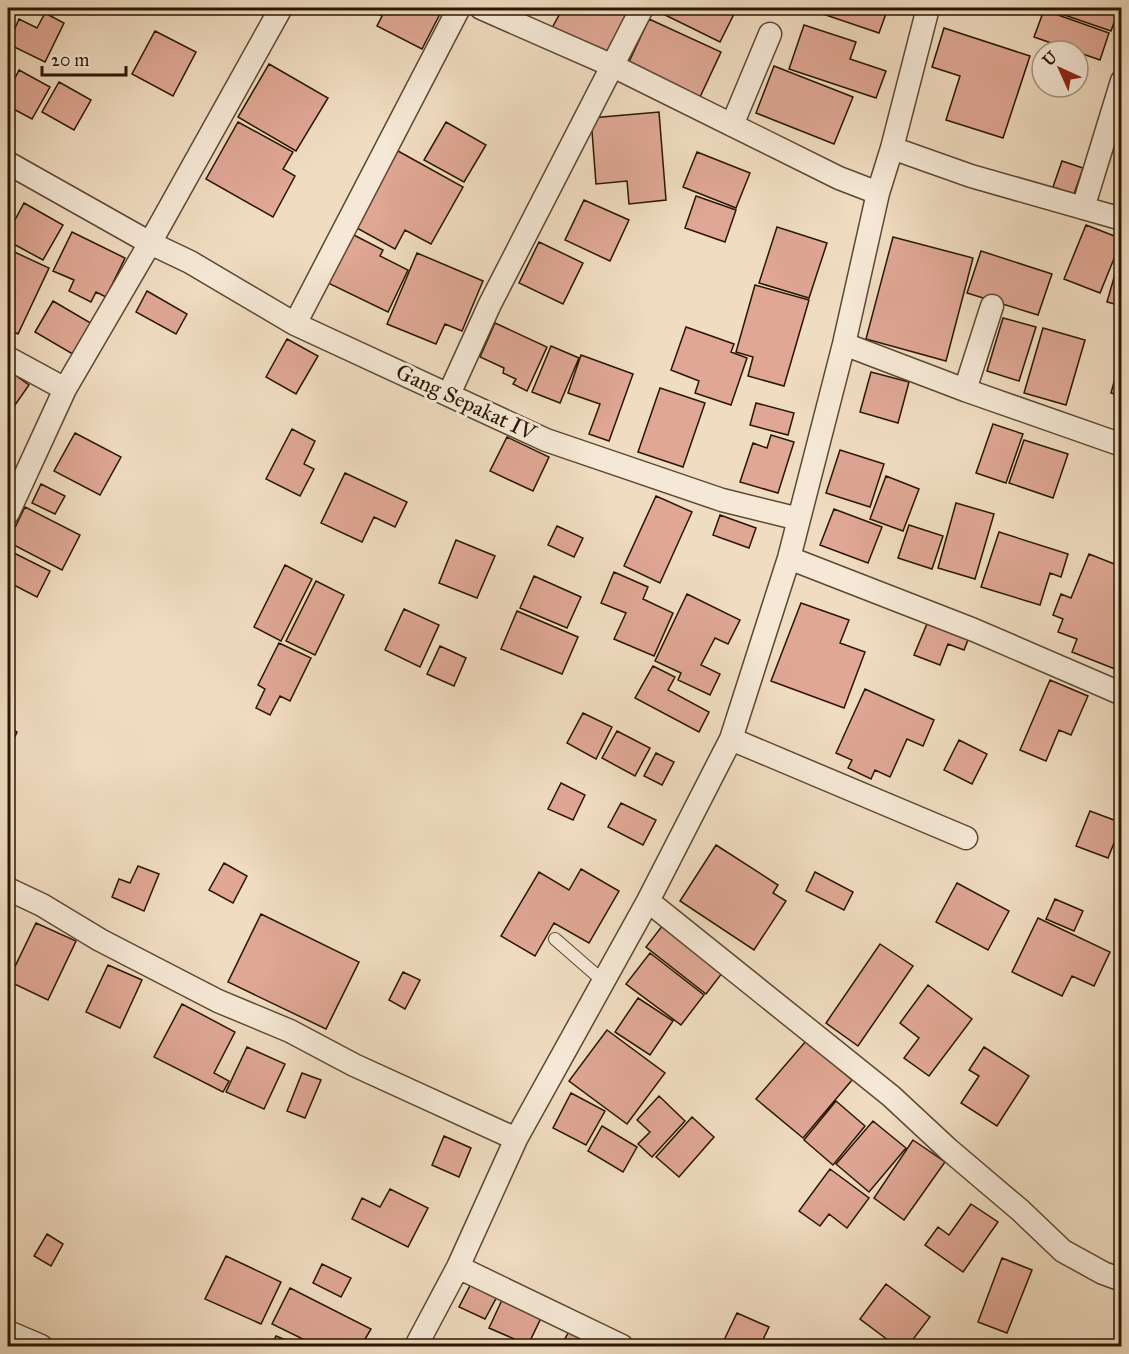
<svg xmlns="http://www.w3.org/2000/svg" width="1129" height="1354" font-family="'IM FELL Great Primer',serif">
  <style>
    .building { fill: #dfa794; stroke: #291703; stroke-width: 1.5 }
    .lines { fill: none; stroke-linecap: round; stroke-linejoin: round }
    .service-casing { stroke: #5b4832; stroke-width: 14 }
    .minor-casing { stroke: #5b4832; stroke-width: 25 }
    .service { stroke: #f5e8d6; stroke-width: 12 }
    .minor { stroke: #f5e8d6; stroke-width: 22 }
    .labels { text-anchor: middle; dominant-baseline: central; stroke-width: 6; stroke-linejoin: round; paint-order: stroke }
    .street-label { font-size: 22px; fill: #291703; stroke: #f5e8d6 }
  </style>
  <rect width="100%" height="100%" fill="#f0dcc0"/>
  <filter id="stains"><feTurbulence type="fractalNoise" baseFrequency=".00333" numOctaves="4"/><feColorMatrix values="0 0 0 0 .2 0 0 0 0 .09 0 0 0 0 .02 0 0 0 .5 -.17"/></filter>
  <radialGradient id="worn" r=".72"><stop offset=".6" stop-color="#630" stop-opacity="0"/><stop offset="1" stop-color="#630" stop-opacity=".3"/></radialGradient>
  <!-- building -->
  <path class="building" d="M369 8H443L422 49 377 26 382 16 368 9Z
    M563 8H625L630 10 605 56 552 28Z
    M651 8H737L720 42Z
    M808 8H888L879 33 808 9Z
    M1044 8H1119L1111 31Z
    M1044 10 1109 33 1100 60 1034 37Z
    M45 13 64 23 45 62 8 44 19 19 37 28Z
    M649 19 721 52 700 97 628 64Z
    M804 25 856 42 850 59 886 71 876 98 789 69Z
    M944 28 1030 56 1003 138 946 120 960 76 932 67Z
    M155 31 196 52 173 96 132 74Z
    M269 64 328 98 296 151 238 117Z
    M774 66 853 97 834 144 756 113Z
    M19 70 50 87 32 119 8 106V92Z
    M59 82 91 100 74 130 42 112Z
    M659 112 666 200 629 204 627 181 596 184 591 118Z
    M238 122 293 152 283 169 295 176 273 217 206 179Z
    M446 122 486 145 464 182 424 160Z
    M398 151 463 187 431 244 405 230 395 249 355 227Z
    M697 152 750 173 736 208 683 187Z
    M1062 161 1083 168 1074 194 1053 187Z
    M696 196 736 210 725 242 685 228Z
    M584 200 629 220 610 261 565 240Z
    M24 203 63 225 43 260 8 241V233Z
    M1086 225 1122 239 1100 293 1064 279Z
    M777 227 827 243 809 298 759 283Z
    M72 232 125 258 106 297 96 292 91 302 69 291 74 280 53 271Z
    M350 233 383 250 380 256 408 270 388 312 326 282Z
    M893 237 973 258 946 361 866 339Z
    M539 242 583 263 563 304 519 283Z
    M8 249 49 268 18 334 8 329Z
    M981 251 1052 274 1038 315 967 293Z
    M417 253 483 281 462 331 445 324 436 344 387 324Z
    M1121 253 1122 254V306L1107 302Z
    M755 285 809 300 784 386 748 376 753 357 736 352Z
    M147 291 187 314 176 334 136 312Z
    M53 301 94 325 76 356 35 332Z
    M1003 318 1036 327 1019 381 987 371Z
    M495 323 547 347 527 391 513 384 516 379 503 373 504 368 480 357Z
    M686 327 734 344 731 352 747 358 731 405 695 393 699 381 671 370Z
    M1043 328 1085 340 1066 405 1024 393Z
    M287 339 318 356 296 394 266 377Z
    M551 346 579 358 560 403 532 392Z
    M581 355 633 374 609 441 589 434 600 404 568 393Z
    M1121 357H1122V396L1111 393Z
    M8 370 29 385 8 415Z
    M871 372 909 382 898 423 860 412Z
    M660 388 705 403 683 467 638 452Z
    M756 403 794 413 788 435 750 425Z
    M993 424 1023 434 1006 483 976 473Z
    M292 429 315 441 304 464 314 469 300 496 266 479Z
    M75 433 121 457 100 495 54 471Z
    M771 435 794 442 778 493 740 482 753 443 767 448Z
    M507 437 549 457 533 491 490 471Z
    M1024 440 1068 454 1053 498 1009 483Z
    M840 450 884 464 870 507 826 493Z
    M345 473 407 502 395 527 374 517 362 542 321 523Z
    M886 476 919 489 903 531 870 519Z
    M41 484 65 496 55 514 32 503Z
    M656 496 692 512 660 583 624 566Z
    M956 503 994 514 975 579 938 568Z
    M25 507 80 535 62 570 8 542Z
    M834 509 882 527 868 563 820 545Z
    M720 515 756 528 749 548 713 535Z
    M909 525 943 536 932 569 898 558Z
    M557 526 583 538 574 557 548 545Z
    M999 532 1068 554 1061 577 1050 573 1040 605 981 587Z
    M456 540 495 556 477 598 439 583Z
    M8 550 50 571 37 597 8 582Z
    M1089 554 1122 567V653L1115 669 1072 652 1077 639 1058 632 1063 619 1053 615 1061 594 1071 598Z
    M285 565 312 579 281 641 254 627Z
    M614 572 648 587 643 599 673 613 654 656 614 639 626 613 601 603Z
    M534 576 581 597 567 628 520 608Z
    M316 581 344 595 315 655 286 641Z
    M687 594 740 620 728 644 715 638 701 665 720 674 710 695 678 680 681 673 655 661Z
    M801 603 849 620 840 643 865 652 844 708 771 681Z
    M404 609 439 625 420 667 385 650Z
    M517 611 578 637 562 674 501 649Z
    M929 619 970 635 964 650 948 644 940 665 914 655Z
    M279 643 311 658 290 701 280 696 270 715 256 708 265 689 258 685Z
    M440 646 466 658 454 686 427 674Z
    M653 666 675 677 668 690 709 712 699 732 635 698Z
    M1050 680 1088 696 1071 735 1059 730 1046 761 1020 750Z
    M865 689 934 720 923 746 907 739 890 777 875 770 871 779 848 768 852 760 836 753Z
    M583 713 612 727 596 759 567 743Z
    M8 727 17 732 8 752Z
    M617 731 650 748 635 776 602 758Z
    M959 740 987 754 972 784 944 770Z
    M656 753 674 762 662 785 644 776Z
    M561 783 585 795 573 820 548 809Z
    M621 803 656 820 643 845 608 827Z
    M1090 811 1122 823 1108 858 1076 846Z
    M716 845 778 885 773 893 786 901 754 950 680 901Z
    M224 863 247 876 233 903 209 890Z
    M138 866 159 874 144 911 112 897 119 879 130 883Z
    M581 869 619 891 589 943 554 923 535 956 501 936 539 872 569 890Z
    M815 872 853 892 844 910 806 891Z
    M957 883 1009 911 988 950 936 922Z
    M1055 899 1083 911 1074 931 1046 919Z
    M261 914 359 962 326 1029 228 982Z
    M1038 918 1110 952 1094 986 1072 976 1062 996 1012 972Z
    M666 921 726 968 706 994 646 947Z
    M36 923 76 941 48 1000 8 981Z
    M880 944 913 966 858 1046 826 1023Z
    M650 953 704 995 681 1025 626 984Z
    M108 965 142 980 120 1028 86 1012Z
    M403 972 420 980 405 1009 389 1000Z
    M928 985 972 1019 929 1076 904 1058 919 1038 900 1023Z
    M638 998 673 1021 650 1055 615 1032Z
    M182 1004 235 1032 214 1073 229 1081 223 1092 154 1057Z
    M607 1030 665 1073 627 1124 569 1081Z
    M806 1041 852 1080 803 1138 756 1099Z
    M247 1047 285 1064 264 1109 226 1092Z
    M984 1047 1029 1076 997 1126 961 1103 979 1076 969 1070Z
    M302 1073 321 1080 305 1118 287 1111Z
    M571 1093 605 1111 586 1145 553 1128Z
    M659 1096 685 1121 652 1157 638 1144 650 1132 637 1120Z
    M836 1101 865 1126 833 1165 804 1140Z
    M692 1117 714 1137 679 1177 656 1157Z
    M873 1121 906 1148 869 1192 836 1164Z
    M602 1126 637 1147 623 1172 588 1151Z
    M444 1136 471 1148 459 1177 432 1165Z
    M913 1140 945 1162 904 1220 874 1198Z
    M830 1169 869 1198 847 1228 829 1214 820 1226 799 1211Z
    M390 1189 428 1208 408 1247 352 1219 362 1198 380 1207Z
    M971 1204 998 1222 963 1272 925 1245 938 1227 949 1235Z
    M47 1234 63 1244 51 1266 34 1256Z
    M226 1256 281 1282 261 1324 205 1299Z
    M1002 1258 1032 1270 1007 1333 978 1322Z
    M322 1264 351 1278 341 1297 313 1283Z
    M474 1278 500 1291 485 1319 459 1307Z
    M886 1284 930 1317 908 1346H896L860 1319Z
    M290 1288 371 1329 361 1346H317L272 1324Z
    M502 1300 541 1318 528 1345 489 1328Z
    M737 1313 769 1327 760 1346H738L724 1340Z
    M573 1324 600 1339 596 1346H561Z
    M276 1336 300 1346H271Z"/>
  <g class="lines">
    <defs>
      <path id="service" d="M555 939 602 980"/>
      <path id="minor" d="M481 8 613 66 839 178 878 193
        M732 125 770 34
        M892 148 971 176 1122 219
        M8 163 150 243 190 262 295 324 546 440 722 500 799 519
        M1083 208 1122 81
        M295 324 459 8
        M844 344 965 390 1122 445
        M8 358 65 389
        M965 390 992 306
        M449 394 490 304 642 8
        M8 513 65 389 150 243 281 8
        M789 558 974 630 1120 693
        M731 739 966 838
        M8 889 42 905 100 940 218 1001 290 1031 354 1065 516 1139
        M648 901 891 1096 948 1149 1020 1210 1063 1251 1103 1273 1122 1280
        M458 1267 622 1346
        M8 1332 41 1346
        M416 1346 458 1267 516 1139 648 901 731 739 789 558 844 344 878 193 892 148 928 8"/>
    </defs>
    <!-- service casing -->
    <use href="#service" class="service-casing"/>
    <!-- minor casing -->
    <use href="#minor" class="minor-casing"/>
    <!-- service -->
    <use href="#service" class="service"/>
    <!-- minor -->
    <use href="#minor" class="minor"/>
  </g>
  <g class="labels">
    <!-- street labels -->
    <g class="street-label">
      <text transform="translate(466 402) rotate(25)">Gang Sepakat IV</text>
    </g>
  </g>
  <!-- margin -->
  <rect width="1129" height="1354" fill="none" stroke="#f0dcc0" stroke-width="30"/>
  <rect x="9" y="9" width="1111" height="1336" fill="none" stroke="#291703" stroke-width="3"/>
  <rect x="15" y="15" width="1099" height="1324" fill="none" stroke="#291703" stroke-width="1.5"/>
  <!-- north arrow -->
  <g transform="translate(1060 69) rotate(315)"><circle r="28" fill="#f5e8d6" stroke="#a39482" stroke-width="1.5"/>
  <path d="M0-4.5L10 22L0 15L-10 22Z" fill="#8f2418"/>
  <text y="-9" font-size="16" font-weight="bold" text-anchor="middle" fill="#291703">U</text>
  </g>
  <!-- scale -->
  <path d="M42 66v9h84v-9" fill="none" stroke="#291703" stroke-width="3"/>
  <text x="51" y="66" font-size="18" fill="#291703" stroke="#f5e8d6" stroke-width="4.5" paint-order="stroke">20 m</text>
  <rect width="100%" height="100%" filter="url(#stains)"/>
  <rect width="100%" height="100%" fill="url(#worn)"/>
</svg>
